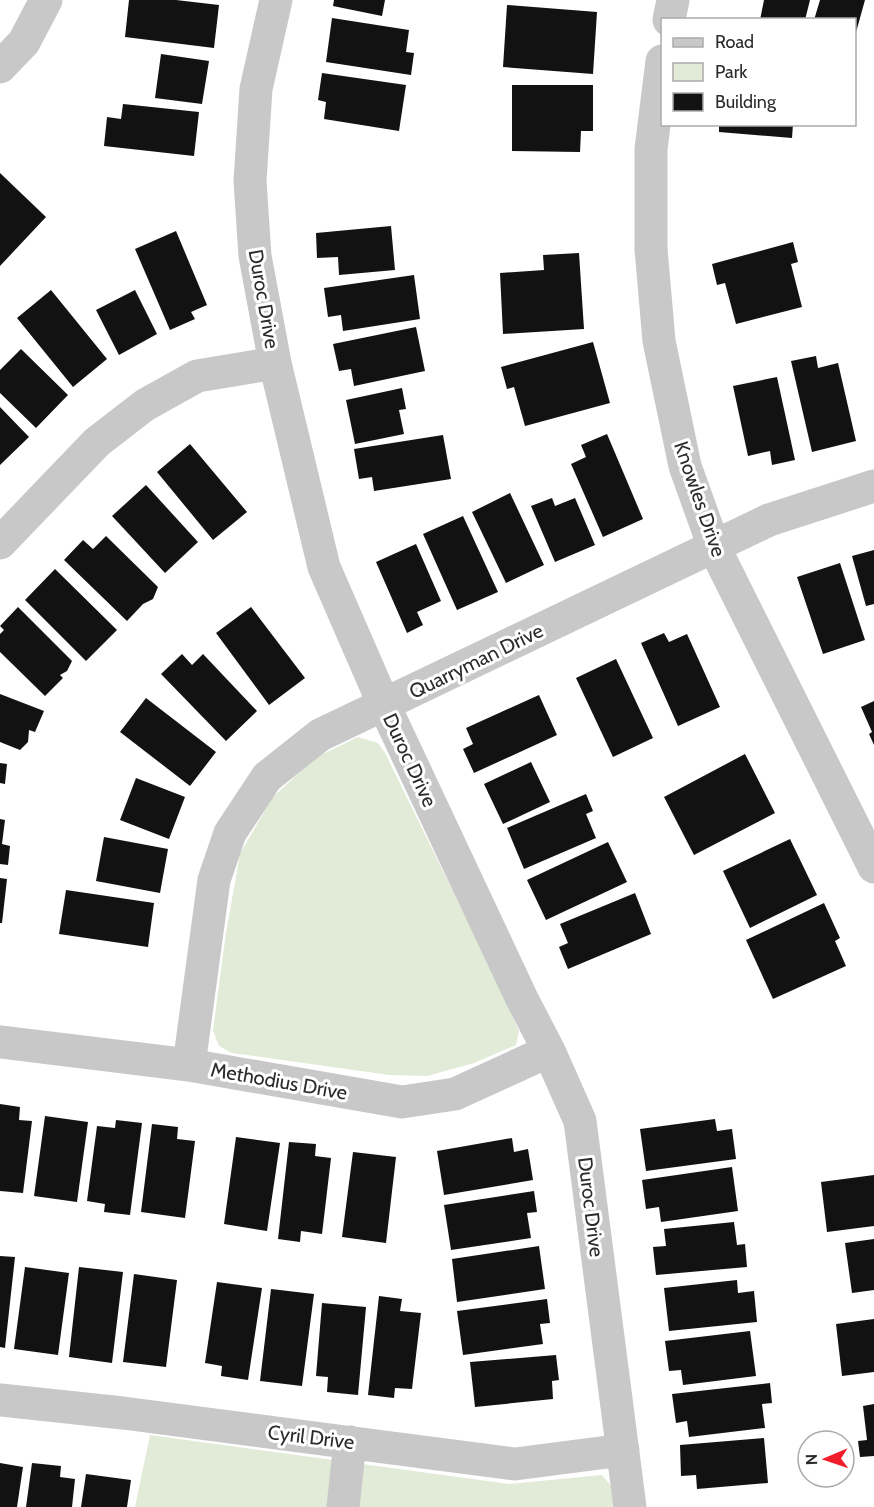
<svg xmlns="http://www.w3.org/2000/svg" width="874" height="1507" font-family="Cabin,sans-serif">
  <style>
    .green { fill: #e1ebd7 }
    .building { fill: #121212 }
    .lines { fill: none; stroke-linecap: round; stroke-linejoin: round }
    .minor { stroke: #c8c8c8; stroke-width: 33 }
    .labels { text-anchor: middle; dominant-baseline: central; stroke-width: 6; stroke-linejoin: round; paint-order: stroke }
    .street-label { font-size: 20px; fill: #2b2b2b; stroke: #fff }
  </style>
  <rect width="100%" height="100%" fill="#fff"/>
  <!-- green -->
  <path class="green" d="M358 737 378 743 385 753 480 946 519 1031 516 1045 474 1063 427 1076 389 1075 232 1053 219 1046 213 1030 226 933 240 854 272 798 315 758Z
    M150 1435 509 1484 602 1475 611 1486 614 1507H135Z"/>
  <!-- building -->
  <path class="building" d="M129 0H176L219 5 214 48 125 37Z
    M334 0H385L382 16 333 6Z
    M764 0H810L805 20H760Z
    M820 0H865L855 36 854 20H814Z
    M507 5 597 12 593 74 503 67Z
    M332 18 409 30 406 52 414 53 411 75 326 62Z
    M161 54 209 61 202 104 155 98Z
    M322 73 406 85 399 131 324 119 326 102 318 100Z
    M512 85H593V131H581L580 152 512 151Z
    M123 104 199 112 194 156 104 146 107 117 121 119Z
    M719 124H793L792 138 719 132Z
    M0 173 46 217 0 266Z
    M391 226 395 270 339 275 338 257 317 258 316 233Z
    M176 231 207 305 191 312 195 319 170 330 135 249Z
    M793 242 798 262 791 264 802 307 736 324 725 283 717 285 712 264Z
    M579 253 584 329 503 334 500 273 544 270 543 255Z
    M414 275 420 319 343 331 341 315 328 317 324 288Z
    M51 290 107 359 73 387 17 318Z
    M135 290 157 334 119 355 96 310Z
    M416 327 425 371 354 386 351 369 339 371 333 344Z
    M593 342 610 403 525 426 514 387 507 389 501 367Z
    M21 349 68 395 36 428 0 393V370Z
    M816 356 818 368 838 363 856 441 812 452 791 361Z
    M777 377 795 460 772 465 770 451 748 456 733 386Z
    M402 388 406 409 399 410 404 434 355 444 346 400Z
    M0 407 29 437 0 465Z
    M607 434 643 519 603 537 571 464 586 457 581 445Z
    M443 435 451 479 374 491 372 477 359 479 354 449Z
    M190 444 247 512 213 540 157 472Z
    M146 485 198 542 165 573 112 516Z
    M510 493 544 565 506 583 472 512Z
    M552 498 555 506 575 498 595 545 555 562 531 506Z
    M463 516 498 592 457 610 423 534Z
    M106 536 158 587 153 599 143 604 127 621 64 560 83 540 93 549Z
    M416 544 441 601 417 612 423 625 407 633 376 562Z
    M874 550V604L866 606 852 556Z
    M840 563 865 640 823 654 797 577Z
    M55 569 117 630 86 661 25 600Z
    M18 607 72 661 67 671 60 675 63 678 45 696 0 652V634L4 630 0 626Z
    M251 607 305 678 269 705 216 633Z
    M664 633 669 642 687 634 720 707 678 726 641 643Z
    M182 654 192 665 203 654 257 711 226 741 161 674Z
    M616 659 653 738 613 757 576 678Z
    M0 694 44 711 35 732 29 730 28 742 20 750 0 742Z
    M539 695 557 735 474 773 463 749 473 744 466 728Z
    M146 698 216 752 190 786 120 732Z
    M874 701V745L869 734 872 732 861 707Z
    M745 754 775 813 694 855 664 797Z
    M531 762 550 802 503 824 484 784Z
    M0 763 7 764 5 784 0 783Z
    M136 778 185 797 169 839 120 820Z
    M586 794 593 811 586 814 596 838 524 869 507 828Z
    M0 819 5 820 2 844 10 846 8 865 0 864Z
    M104 837 168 849 160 893 96 881Z
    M790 839 817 895 750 928 723 871Z
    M608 842 627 882 546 920 527 880Z
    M0 878 7 879 2 923H0Z
    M66 890 154 903 148 947 59 934Z
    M635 893 651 934 568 969 559 947 568 943 560 924Z
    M824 903 840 938 835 941 846 966 773 999 746 940Z
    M0 1104 20 1107 19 1120 32 1121 23 1193 0 1191Z
    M45 1116 88 1122 77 1202 34 1196Z
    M715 1119 717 1131 732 1129 736 1159 646 1171 640 1129Z
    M116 1120 142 1123 130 1215 104 1212 105 1204 87 1201 97 1126 115 1128Z
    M152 1124 178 1127 177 1139 195 1141 185 1218 141 1212Z
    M236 1137 280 1143 267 1231 224 1224Z
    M512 1138 514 1152 528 1149 533 1180 444 1195 437 1151Z
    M289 1142 316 1144 315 1156 331 1158 322 1234 301 1231 300 1242 278 1239Z
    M353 1152 396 1157 386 1243 342 1237Z
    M732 1167 738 1211 661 1222 659 1207 646 1209 642 1180Z
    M874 1175V1226L827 1232 821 1182Z
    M534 1191 537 1212 527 1213 531 1238 451 1250 444 1205Z
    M734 1222 737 1245 745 1244 747 1267 656 1275 653 1247 666 1246 664 1229Z
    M874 1239V1290L852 1293 845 1243Z
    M539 1246 545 1289 457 1302 452 1259Z
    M0 1256 15 1257 5 1348 0 1347Z
    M25 1267 69 1273 58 1355 14 1349Z
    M79 1267 123 1272 112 1363 69 1357Z
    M134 1274 177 1280 166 1367 123 1362Z
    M737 1280 738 1293 754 1291 757 1322 669 1331 664 1288Z
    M217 1282 262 1288 248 1380 221 1376 222 1366 205 1363Z
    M271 1289 314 1294 302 1386 260 1381Z
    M379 1296 402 1299 400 1311 421 1313 412 1389 395 1388 394 1398 368 1395Z
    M547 1299 550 1323 540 1324 543 1344 463 1355 457 1311Z
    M322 1303 366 1307 358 1395 327 1392 328 1377 316 1376Z
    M874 1319V1372L842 1376 836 1324Z
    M750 1331 756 1376 683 1385 681 1370 669 1371 665 1341Z
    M556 1355 559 1380 552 1381 553 1399 475 1407 470 1362Z
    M770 1383 772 1403 762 1404 765 1428 689 1437 687 1421 676 1423 672 1394Z
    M874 1404V1456L860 1457 858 1441 867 1440 863 1406Z
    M764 1438 768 1483 697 1489 696 1475 681 1476 680 1445Z
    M0 1463 23 1467 17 1507H0Z
    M32 1463 61 1466 60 1477 75 1479 72 1507H26Z
    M86 1474 131 1480 127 1507H81Z"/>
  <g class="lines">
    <!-- minor -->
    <path class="minor" d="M276 0 256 89 250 181 255 256 275 363 324 567 384 705 522 999 549 1051 580 1121 630 1507
      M669 20 673 0
      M662 61 651 149V249L659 341 685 466 714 547 874 867
      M0 67 24 42 46 0
      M0 543 97 442 145 405 197 376 275 363
      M0 1042 189 1065 402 1102 455 1094 549 1051
      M189 1065 214 880 230 833 267 777 320 735 769 520 874 486
      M0 1400 123 1413 515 1464 623 1450
      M343 1507 350 1442"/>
  </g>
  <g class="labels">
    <!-- street labels -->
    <g class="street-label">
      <text transform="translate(264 299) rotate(80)">Duroc Drive</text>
      <text transform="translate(700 499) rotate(71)">Knowles Drive</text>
      <text transform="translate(476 661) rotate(-26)">Quarryman Drive</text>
      <text transform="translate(410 760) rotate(65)">Duroc Drive</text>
      <text transform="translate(279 1081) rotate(10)">Methodius Drive</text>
      <text transform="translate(591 1207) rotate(83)">Duroc Drive</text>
      <text transform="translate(311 1437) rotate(7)">Cyril Drive</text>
    </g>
  </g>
  <!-- legend -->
  <rect x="661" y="18" width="195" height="108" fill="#ffffff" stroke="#aaaaaa" stroke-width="1.5"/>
  <rect x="673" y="38" width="30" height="9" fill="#c8c8c8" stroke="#aaaaaa" stroke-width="1.5"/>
  <text x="715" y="48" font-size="18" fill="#2b2b2b">Road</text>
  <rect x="673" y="63" width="30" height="18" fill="#e1ebd7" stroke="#aaaaaa" stroke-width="1.5"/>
  <text x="715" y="78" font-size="18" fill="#2b2b2b">Park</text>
  <rect x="673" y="93" width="30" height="18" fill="#121212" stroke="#aaaaaa" stroke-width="1.5"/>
  <text x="715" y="108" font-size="18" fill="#2b2b2b">Building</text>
  <!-- north arrow -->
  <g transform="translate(826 1459) rotate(268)"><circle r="28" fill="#ffffff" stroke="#aaaaaa" stroke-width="1.5"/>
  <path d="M0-4.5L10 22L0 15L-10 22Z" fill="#f21d2b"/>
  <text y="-9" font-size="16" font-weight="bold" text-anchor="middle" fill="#2b2b2b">N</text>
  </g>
</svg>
